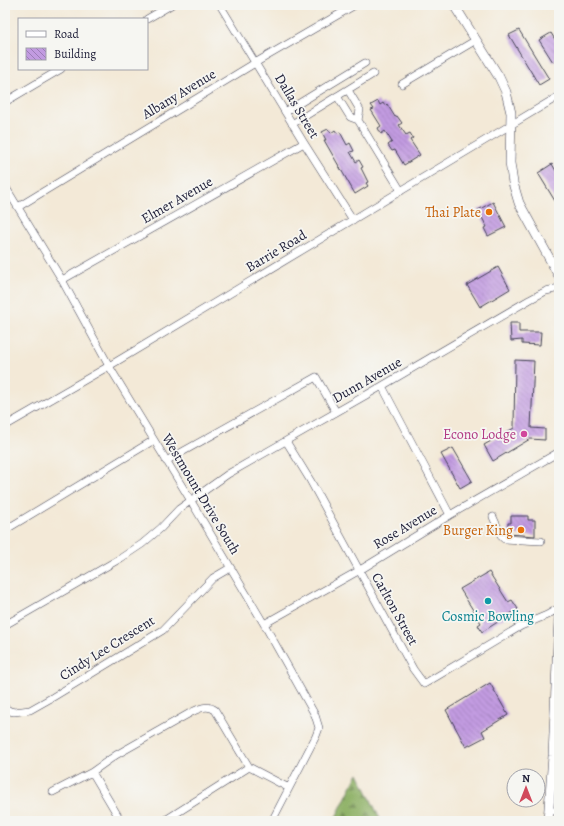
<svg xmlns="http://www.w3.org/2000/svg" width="564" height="826" font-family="Alegreya,serif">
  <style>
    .forest { fill: url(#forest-firs); stroke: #586950 }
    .building { fill: url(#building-back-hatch) }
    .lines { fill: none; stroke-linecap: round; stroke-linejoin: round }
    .minor-casing { stroke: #414052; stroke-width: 8 }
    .major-casing { stroke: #414052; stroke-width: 10 }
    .minor { stroke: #fff; stroke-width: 7 }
    .major { stroke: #fff; stroke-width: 9 }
    .food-dot { fill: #e8710a; stroke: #f6f6f2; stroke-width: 1.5 }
    .hotel-dot { fill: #d1479c; stroke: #f6f6f2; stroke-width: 1.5 }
    .culture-dot { fill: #0f9aa8; stroke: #f6f6f2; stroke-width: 1.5 }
    .labels { text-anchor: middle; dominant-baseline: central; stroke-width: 3.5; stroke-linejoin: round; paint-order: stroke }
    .street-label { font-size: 14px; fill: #22223b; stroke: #f6f6f2 }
    .food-label { font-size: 14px; fill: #c56008; stroke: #f6f6f2; text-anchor: end }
    .hotel-label { font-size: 14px; fill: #b23c85; stroke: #f6f6f2; text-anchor: end }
    .culture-label { font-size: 14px; fill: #0d838f; stroke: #f6f6f2 }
  </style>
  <defs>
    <pattern id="forest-firs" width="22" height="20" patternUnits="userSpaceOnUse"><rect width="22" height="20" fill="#8db065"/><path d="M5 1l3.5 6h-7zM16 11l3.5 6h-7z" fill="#738f54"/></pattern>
    <pattern id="building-back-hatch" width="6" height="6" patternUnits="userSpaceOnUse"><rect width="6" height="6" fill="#c29be1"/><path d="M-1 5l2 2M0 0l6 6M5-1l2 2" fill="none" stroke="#9d7eb8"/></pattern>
  </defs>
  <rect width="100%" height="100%" fill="#f6f6f2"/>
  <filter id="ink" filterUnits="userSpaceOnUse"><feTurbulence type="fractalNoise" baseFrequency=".025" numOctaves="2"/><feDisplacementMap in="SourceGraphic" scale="8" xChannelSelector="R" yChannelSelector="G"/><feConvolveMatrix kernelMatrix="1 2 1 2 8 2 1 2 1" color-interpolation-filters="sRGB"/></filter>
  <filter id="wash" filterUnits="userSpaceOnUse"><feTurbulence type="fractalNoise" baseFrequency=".012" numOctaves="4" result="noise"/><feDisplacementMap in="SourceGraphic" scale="16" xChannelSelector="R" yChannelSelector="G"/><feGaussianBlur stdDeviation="0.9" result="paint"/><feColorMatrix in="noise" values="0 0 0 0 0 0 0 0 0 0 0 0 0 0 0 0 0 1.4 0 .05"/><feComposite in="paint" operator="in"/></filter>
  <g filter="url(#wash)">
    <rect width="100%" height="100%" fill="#f3e9d7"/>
    <!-- forest -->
    <path class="forest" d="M358 773 381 821H334Z"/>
    <g id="blocks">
      <!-- building -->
      <path class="building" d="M519 30 549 79 539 85 509 35Z
        M551 33 559 46V58L553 62 539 40Z
        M378 101 380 105 383 103 385 106 387 104 395 117 397 116 402 123 399 125 406 135 410 133 413 138 410 140 420 155 404 165 395 150 392 151 388 145 392 142 385 131 381 134 378 128 381 126 371 110 374 109 371 105Z
        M328 129 331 133 335 130 337 133 340 132 347 145 350 143 354 151 350 152 356 162 359 160 363 167 361 168 368 182 366 183 368 186 355 194 324 140H326L322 132Z
        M552 164 559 176V198L555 201 538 173Z
        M493 202 506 227 488 236 484 228 487 227 478 210Z
        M498 267 510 289 480 307 467 285Z
        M510 323H519V332H541L540 345 522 344V340L511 341Z
        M515 360 534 361 531 428 545 429V440L530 439 493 461 484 445 514 428Z
        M453 448 472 481 460 488 441 454Z
        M511 516H528V520H535V536L508 534V523H511Z
        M489 572 508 602 512 600 518 609 482 632 478 625 481 623 460 589Z
        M490 683 508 715 482 731 485 737 466 747 446 710Z"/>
    </g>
  </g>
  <g filter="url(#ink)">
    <use href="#blocks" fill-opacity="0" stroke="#414052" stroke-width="1"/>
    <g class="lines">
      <defs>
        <path id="minor" d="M220 5 304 143 353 220
          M147 19 171 5
          M402 84 476 40
          M348 90 360 110 358 120
          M337 96 350 117 358 120 401 191
          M5 102 61 69
          M285 112 365 63
          M292 124 373 74
          M5 186 62 280 109 366 191 501 264 624 315 715 319 728 316 736 272 821
          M18 207 255 63 355 5
          M62 280 304 143
          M382 386 450 515
          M5 426 109 366 559 96
          M286 441 310 480 413 669 424 684 521 626 547 615 559 608
          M166 461 316 377 336 412
          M493 517 502 537 504 539 541 541
          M5 530 154 440
          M264 624 360 570 450 515 559 452
          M5 625 121 558 142 544 161 528 179 509 228 474 382 386 529 300 546 291 559 288
          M5 708 10 711 14 712 30 710 53 697 163 630 213 578 230 568
          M249 767 289 788
          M92 772 121 821
          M53 792 92 772 116 755 190 713C198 709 207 704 215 710L249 767
          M549 811H559
          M164 821 249 767"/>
        <path id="major" d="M454 5 499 77 506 92 511 113 510 163 513 183 519 203 559 276
          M548 821 553 756 559 617"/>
      </defs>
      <!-- minor casing -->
      <use href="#minor" class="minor-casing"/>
      <!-- major casing -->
      <use href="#major" class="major-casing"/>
      <!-- minor -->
      <use href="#minor" class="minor"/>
      <!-- major -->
      <use href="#major" class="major"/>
    </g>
  </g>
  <!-- markers -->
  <g class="food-dot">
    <circle cx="489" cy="212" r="4"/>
    <circle cx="521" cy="530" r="4"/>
  </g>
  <circle class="hotel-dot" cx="524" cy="434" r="4"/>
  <circle class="culture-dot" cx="488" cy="601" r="4"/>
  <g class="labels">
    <!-- street labels -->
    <g class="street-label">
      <text transform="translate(179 94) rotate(-31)">Albany Avenue</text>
      <text transform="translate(297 106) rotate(59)">Dallas Street</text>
      <text transform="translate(177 200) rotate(-30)">Elmer Avenue</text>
      <text transform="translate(276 251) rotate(-31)">Barrie Road</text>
      <text transform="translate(367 380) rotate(-30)">Dunn Avenue</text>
      <text transform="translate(201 494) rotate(59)">Westmount Drive South</text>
      <text transform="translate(405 527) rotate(-31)">Rose Avenue</text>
      <text transform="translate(395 609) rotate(61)">Carlton Street</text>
      <text transform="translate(107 648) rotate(-32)">Cindy Lee Crescent</text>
    </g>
    <!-- food labels -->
    <g class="food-label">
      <text x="481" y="212">Thai Plate</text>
      <text x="513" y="530">Burger King</text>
    </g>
    <!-- hotel labels -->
    <g class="hotel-label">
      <text x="516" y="434">Econo Lodge</text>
    </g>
    <!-- culture labels -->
    <g class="culture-label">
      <text x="488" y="616">Cosmic Bowling</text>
    </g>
  </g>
  <!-- margin -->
  <rect width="564" height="826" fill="none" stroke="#f6f6f2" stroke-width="20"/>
  <!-- legend -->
  <rect x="18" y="18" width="130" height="52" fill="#f6f6f2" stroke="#a1a1a9"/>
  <rect x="26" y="31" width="20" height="6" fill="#ffffff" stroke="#a1a1a9"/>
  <text x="54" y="38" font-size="12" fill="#22223b">Road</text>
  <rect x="26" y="48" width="20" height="12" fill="url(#building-back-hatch)" stroke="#a1a1a9"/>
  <text x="54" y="58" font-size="12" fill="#22223b">Building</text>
  <!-- north arrow -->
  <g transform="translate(526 788)"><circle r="19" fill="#f6f6f2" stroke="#a1a1a9"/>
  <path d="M0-3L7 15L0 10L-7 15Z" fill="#d1495b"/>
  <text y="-6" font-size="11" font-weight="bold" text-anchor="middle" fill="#22223b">N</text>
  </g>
</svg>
